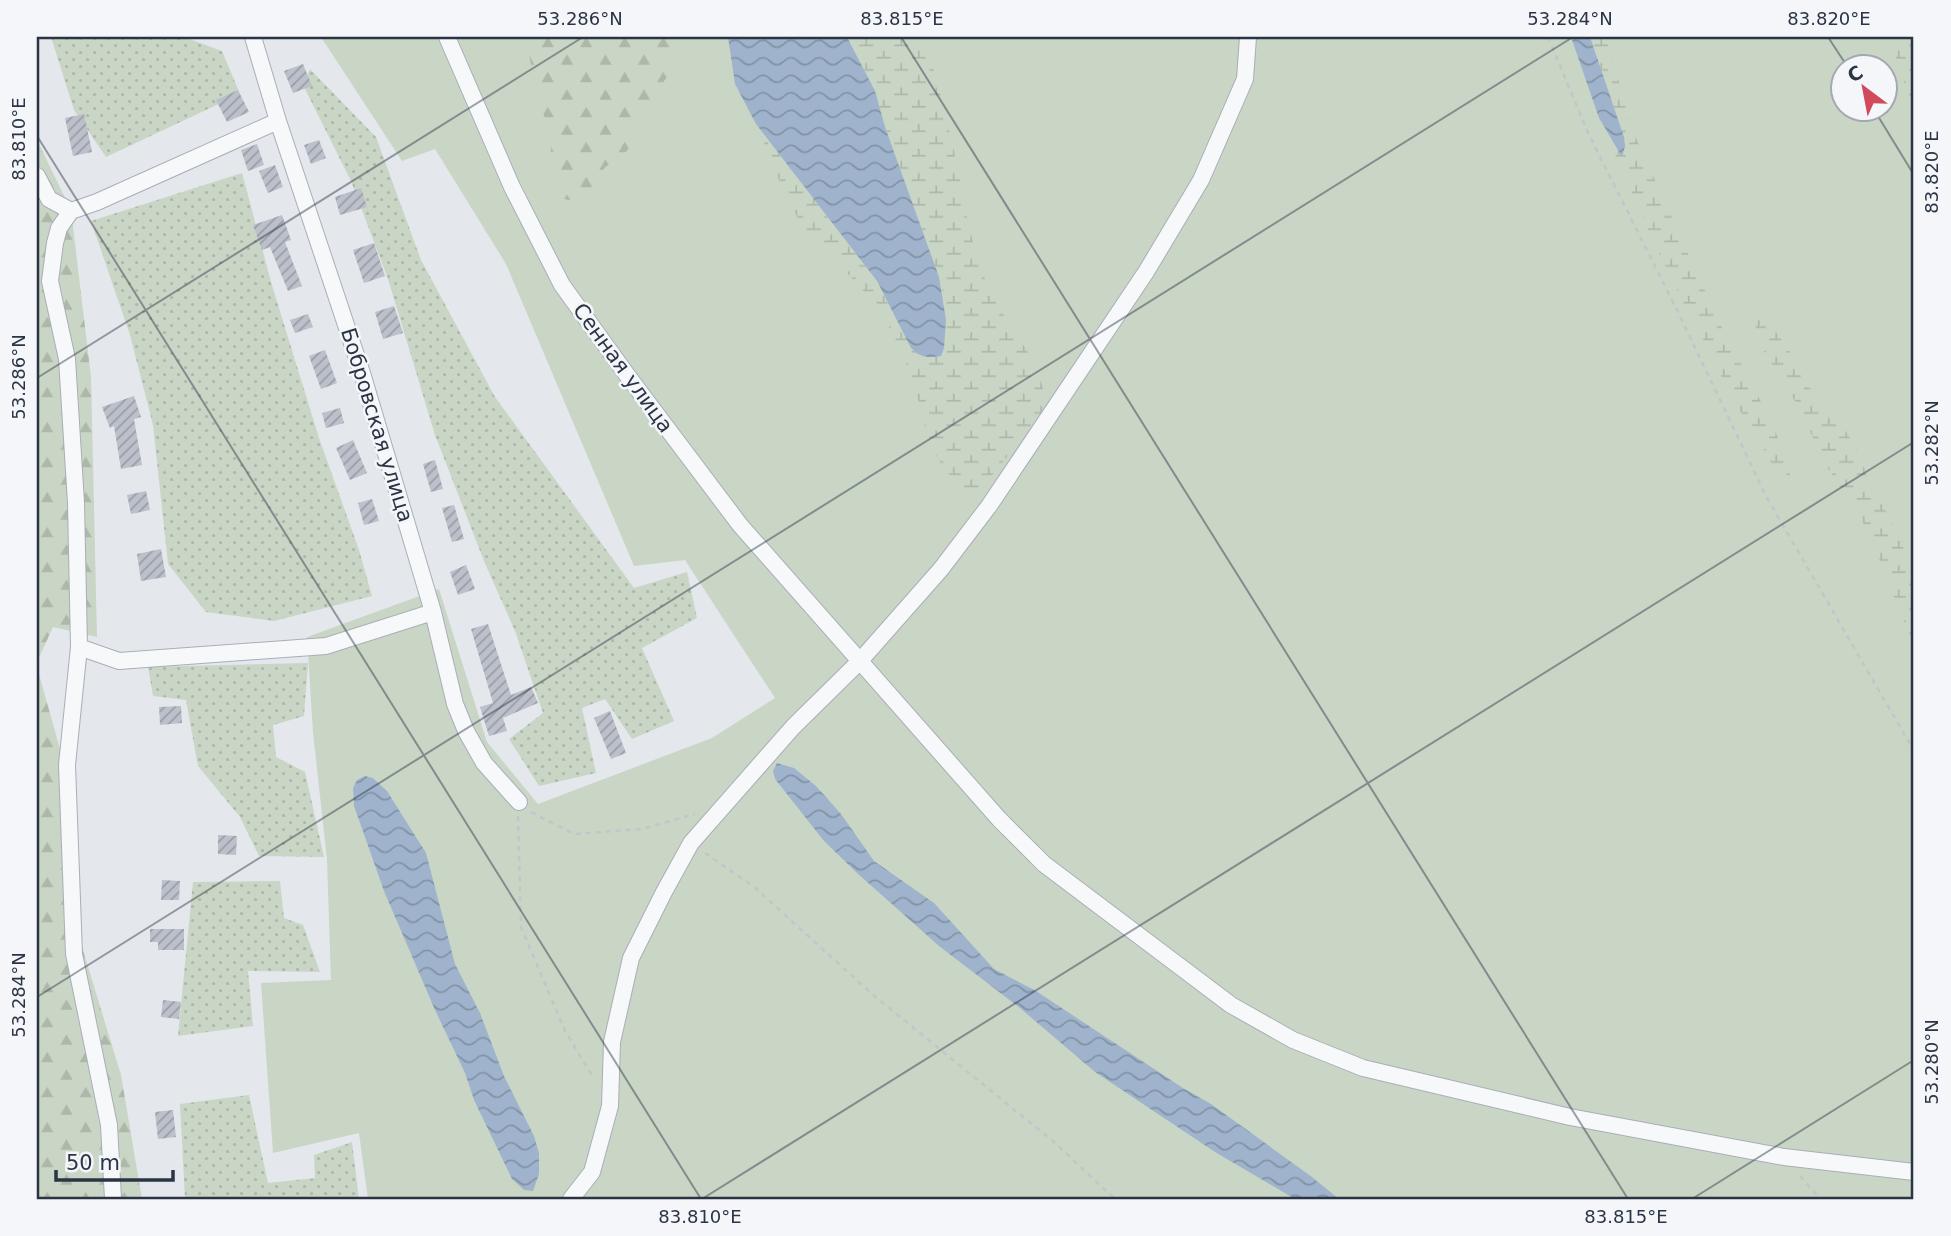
<svg xmlns="http://www.w3.org/2000/svg" width="1951" height="1236" font-family="'DejaVu Sans',sans-serif">
  <style>
    .grass { fill: #c9d6c5; fill-rule: evenodd }
    .forest { fill: url(#forest-firs) }
    .wetland { fill: url(#wetland-marsh) }
    .park { fill: url(#park-dots) }
    .water { fill: url(#water-waves) }
    .building { fill: url(#building-hatch) }
    .lines { fill: none; stroke-linecap: round; stroke-linejoin: round }
    .minor-casing { stroke: #a9aeb7; stroke-width: 18 }
    .path { stroke: #c2c5cb; stroke-width: 2.5; stroke-dasharray: 5 5; stroke-linecap: butt }
    .minor { stroke: #f7f8fa; stroke-width: 16 }
    .ticks { fill: none; stroke: #2b3445; stroke-width: 2; stroke-opacity: 0.45 }
    .labels { text-anchor: middle; dominant-baseline: central; stroke-width: 5; stroke-linejoin: round; paint-order: stroke }
    .street-label { font-size: 21px; fill: #2b3445; stroke: #f4f6f9 }
    .neatline { fill: none; stroke: #2b3445; stroke-width: 2.5 }
    .ticks-label { font-size: 18px; text-anchor: middle; fill: #2b3445 }
  </style>
  <defs>
    <pattern id="forest-firs" width="22" height="20" patternUnits="userSpaceOnUse" patternTransform="scale(1.75)"><rect width="22" height="20" fill="#c9d6c5"/><path d="M5 1l3.5 6h-7zM16 11l3.5 6h-7z" fill="#adb8ab"/></pattern>
    <pattern id="wetland-marsh" width="20" height="14" patternUnits="userSpaceOnUse" patternTransform="scale(1.75)"><rect width="20" height="14" fill="#c9d6c5"/><path d="M1 5h8M5 5V1M11 12h8M15 12V8" fill="none" stroke="#adb8ab"/></pattern>
    <pattern id="park-dots" width="8" height="8" patternUnits="userSpaceOnUse" patternTransform="scale(1.75)"><rect width="8" height="8" fill="#c9d6c5"/><path d="M2 2h.1M6 6h.1" fill="none" stroke="#adb8ab" stroke-width="1.8" stroke-linecap="round"/></pattern>
    <pattern id="water-waves" width="16" height="10" patternUnits="userSpaceOnUse" patternTransform="scale(1.75)"><rect width="16" height="10" fill="#9fb4cc"/><path d="M0 5q4-4 8 0t8 0" fill="none" stroke="#8293a7"/></pattern>
    <pattern id="building-hatch" width="6" height="6" patternUnits="userSpaceOnUse" patternTransform="scale(1.75)"><rect width="6" height="6" fill="#bbc0ca"/><path d="M-1 1l2-2M0 6l6-6M5 7l2-2" fill="none" stroke="#989da6"/></pattern>
  </defs>
  <rect width="100%" height="100%" fill="#e4e7ec"/>
  <!-- grass -->
  <path class="grass" d="M321 37H1914V1199H368L359 1133 273 1153 261 983 331 980 327 860 313 732 307 637 439 589 487 742 538 804 712 738 775 698 685 560 634 566 506 264 435 149 402 161ZM1842 66H1884V108H1842Z"/>
  <!-- forest -->
  <path class="forest" d="M521 37H681L672 70 637 119 630 147 620 159 605 167 592 194 578 202 564 199 554 188 549 128 537 99 529 54Z
    M37 140 71 210 91 377 97 637 53 627 37 662Z
    M37 667 70 785 82 947 121 1075 142 1199H37Z"/>
  <!-- wetland -->
  <path class="wetland" d="M847 37H925C935 75 946 113 954 151 965 201 970 254 995 300 1015 338 1046 365 1045 410L980 490 963 489C919 449 927 410 905 360 894 333 880 310 861 288 846 270 827 256 812 238 786 207 773 161 756 124L877 281 902 333 946 320 942 289 885 127 875 91Z
    M1590 37H1606L1634 134 1719 322 1769 417 1791 469 1787 486 1768 458 1754 428 1742 414 1725 385 1711 352 1694 324 1655 245 1599 118 1622 157 1625 146 1624 137Z
    M1889 37H1914V113Z
    M1755 315 1770 323 1790 352 1807 385 1842 425 1861 456 1866 474 1899 536 1914 580V647L1867 529 1824 462 1800 409 1763 350 1756 333Z"/>
  <!-- park -->
  <path class="park" d="M51 37H184L222 51 240 94 106 157 74 110Z
    M310 69 376 137 421 260 495 397 634 588 687 572 697 618 642 648 674 721 632 739 605 699 582 708 596 773 539 786 509 739 543 713 515 631 484 561 435 435 388 279 351 181 303 85Z
    M242 173 271 282 319 438 359 550 372 596 274 621 206 612 168 564 153 425 130 335 91 221Z
    M308 663 304 716 273 725 276 757 305 772 324 857 259 856 240 817 198 766 186 700 153 696 148 667Z
    M280 881 284 918 303 925 320 972 248 971 253 1026 178 1036 193 882Z
    M249 1095 268 1183 315 1178 314 1155 352 1142 359 1199H185L180 1104Z"/>
  <!-- water -->
  <path class="water" d="M728 37H847L875 91 885 127 939 277 946 320 944 348 941 356C929 358 920 358 911 348L877 281 756 124 735 84Z
    M1571 37H1590L1624 137 1625 146 1622 157 1599 118Z
    M777 763 794 768 816 786 841 814 874 861 934 903 994 969 1036 991 1183 1088 1211 1104 1312 1177 1339 1199H1295L1215 1152 1095 1072 1020 1008 939 946 857 873 824 841 775 779 773 771Z
    M365 776 373 778 387 791 426 853 455 964 480 1013 504 1076 534 1136 539 1153V1174L533 1191 524 1190 512 1179 474 1100 465 1073 435 1010 384 891 354 806 353 788 357 780Z"/>
  <!-- building -->
  <path class="building" d="M303 64 312 86 293 93 284 71Z
    M238 90 249 112 227 122 216 100Z
    M84 114 92 152 73 156 65 118Z
    M319 140 326 158 311 164 304 145Z
    M257 144 264 165 248 171 241 150Z
    M275 165 283 187 268 193 259 171Z
    M361 188 367 207 340 215 335 197Z
    M282 215 291 240 285 242 302 286 288 291 270 247 262 250 253 225Z
    M374 243 385 276 364 283 353 250Z
    M394 306 403 333 383 339 375 312Z
    M308 314 313 327 295 333 290 320Z
    M325 350 337 383 321 389 309 356Z
    M134 396 141 417 134 419 142 465 121 469 114 426 110 428 102 407Z
    M340 408 344 423 326 428 322 413Z
    M353 440 367 473 350 480 336 448Z
    M435 460 443 489 431 492 423 464Z
    M146 491 150 510 131 514 127 495Z
    M372 499 379 521 364 525 358 503Z
    M454 505 464 539 452 542 442 508Z
    M161 549 166 577 141 581 137 554Z
    M466 565 475 589 458 595 450 572Z
    M488 624 511 695 531 687 538 703 503 718 507 731 489 736 480 707 493 703 471 629Z
    M181 706 182 723 160 725 159 707Z
    M610 711 626 753 611 759 594 718Z
    M218 835 237 836 236 855 218 854Z
    M162 880 180 881 179 900H161Z
    M150 929H184V950H158V942H150Z
    M163 1000 181 1002 179 1019 161 1017Z
    M173 1110 176 1137 158 1139 155 1112Z"/>
  <g class="lines">
    <defs>
      <path id="minor" d="M253 37 278 121 362 373 433 612 455 704 466 731 484 763 519 802
        M447 37 512 187 562 285 627 375 740 525 999 819 1044 864 1231 1005 1293 1040 1363 1068 1570 1117 1784 1157 1914 1172
        M37 176 49 199 71 211 59 228 55 243 50 281 67 359 76 503 79 647 67 765 74 954 109 1125 113 1199
        M71 211 97 202 278 121
        M79 647 119 661 326 646 433 612
        M571 1199 592 1172 610 1106 612 1042 631 958 664 892 691 843 793 727 859 662 941 569 989 506 1146 272 1201 180 1245 79 1248 37"/>
    </defs>
    <!-- minor casing -->
    <use href="#minor" class="minor-casing"/>
    <!-- path -->
    <path class="path" d="M1548 37 1589 135 1679 314 1766 496 1914 751
      M531 812 574 834 642 829 695 814
      M518 816 521 927 565 1031 594 1079
      M705 853 753 886 872 994 1054 1142 1115 1199
      M1800 1176 1820 1199"/>
    <!-- minor -->
    <use href="#minor" class="minor"/>
  </g>
  <!-- ticks -->
  <path class="ticks" d="M901 37 1628 1199M1828 37 1847 66M1873 108 1914 175M37 136 701 1199M37 378 583 37M37 997 1573 37M702 1199 1914 442M1692 1199 1914 1060"/>
  <g class="labels">
    <!-- street labels -->
    <g class="street-label">
      <text transform="translate(623 368) rotate(54)">Сенная улица</text>
      <text transform="translate(377 425) rotate(73)">Бобровская улица</text>
    </g>
  </g>
  <!-- border -->
  <rect width="1951" height="1236" fill="none" stroke="#f4f6f9" stroke-width="77"/>
  <!-- north arrow -->
  <g transform="translate(1864 88) rotate(328)"><circle r="33" fill="#f4f6f9" stroke="#a4a8b1" stroke-width="2"/>
  <path d="M0-5L12 26L0 18L-12 26Z" fill="#d1495b"/>
  <text y="-10" font-size="19" font-weight="bold" text-anchor="middle" fill="#2b3445">С</text>
  </g>
  <!-- scale -->
  <path d="M56 1170v10h117v-10" fill="none" stroke="#2b3445" stroke-width="3.5"/>
  <text x="66" y="1170" font-size="21" fill="#2b3445" stroke="#f4f6f9" stroke-width="5" paint-order="stroke">50 m</text>
  <rect x="38" y="38" width="1874" height="1160" class="neatline"/>
  <g class="ticks-label">
    <text x="580" y="25">53.286°N</text>
    <text x="902" y="25">83.815°E</text>
    <text x="1570" y="25">53.284°N</text>
    <text x="1829" y="25">83.820°E</text>
    <text transform="translate(19 139) rotate(-90)" y="6">83.810°E</text>
    <text transform="translate(1932 172) rotate(-90)" y="6">83.820°E</text>
    <text transform="translate(19 377) rotate(-90)" y="6">53.286°N</text>
    <text transform="translate(1932 443) rotate(-90)" y="6">53.282°N</text>
    <text transform="translate(19 995) rotate(-90)" y="6">53.284°N</text>
    <text transform="translate(1932 1062) rotate(-90)" y="6">53.280°N</text>
    <text x="700" y="1223">83.810°E</text>
    <text x="1626" y="1223">83.815°E</text>
  </g>
</svg>
